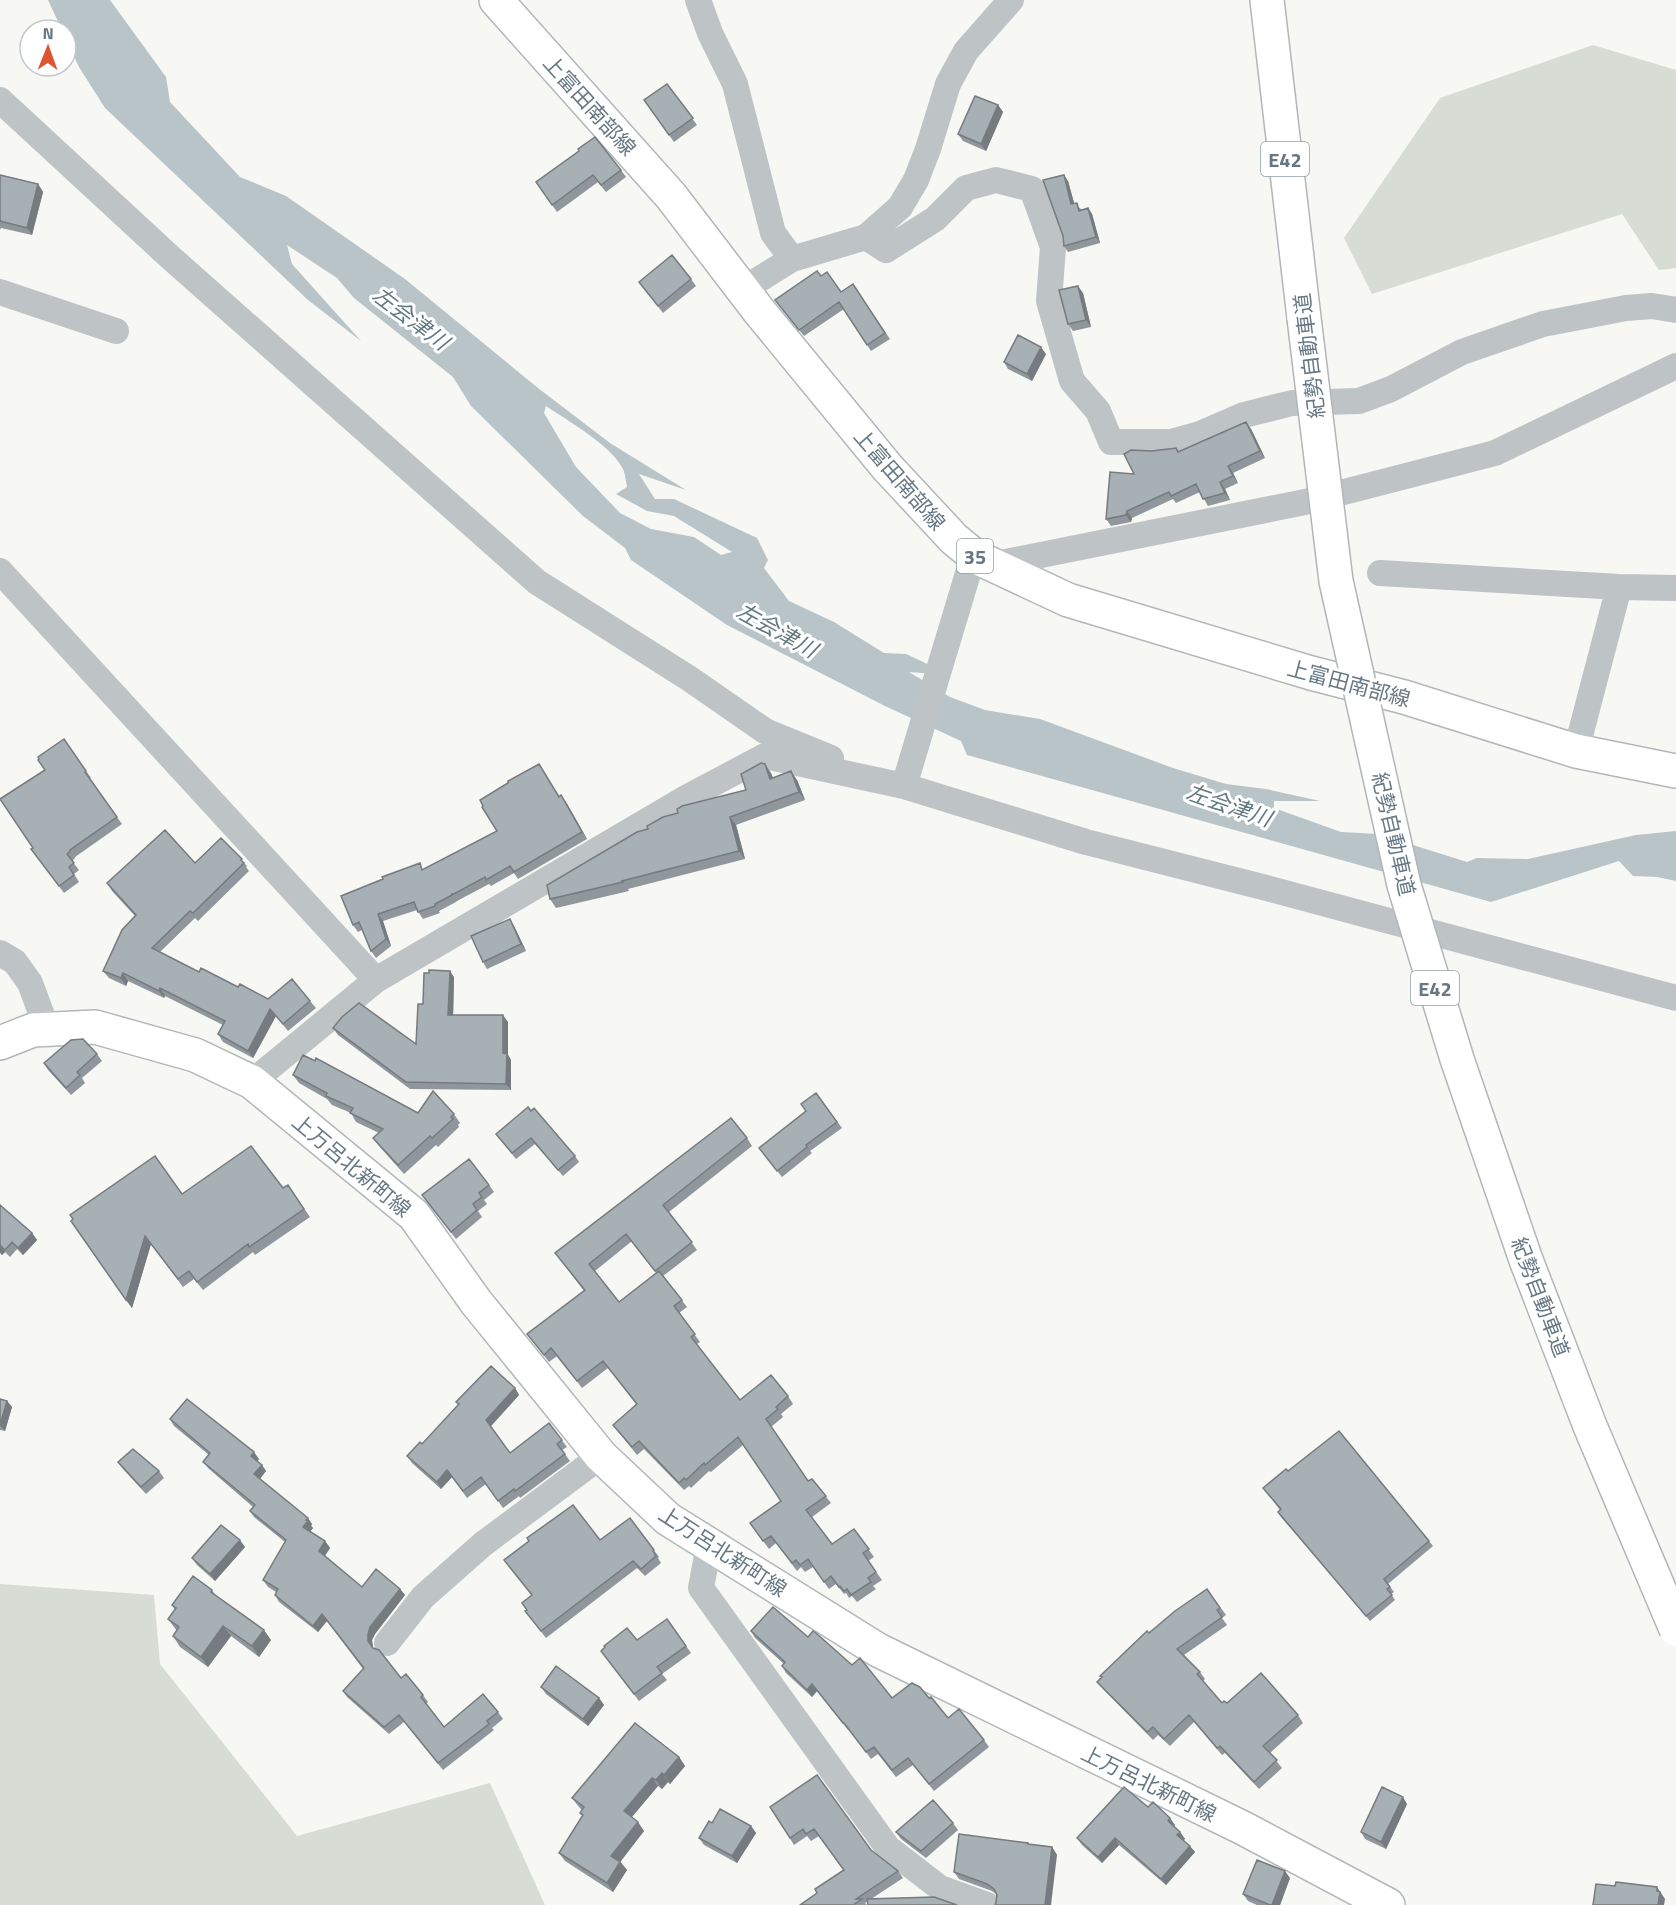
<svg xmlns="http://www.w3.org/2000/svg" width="1676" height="1905" font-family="'Titillium Web','Noto Sans JP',sans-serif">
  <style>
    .green { fill: #d7dcd4 }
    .water { fill: #b8c4c8; fill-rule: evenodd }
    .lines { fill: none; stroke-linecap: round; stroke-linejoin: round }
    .secondary-casing { stroke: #b1b7bb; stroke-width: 36 }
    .primary-casing { stroke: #b2b7bb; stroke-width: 36 }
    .motorway-casing { stroke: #b2b6b9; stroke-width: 36 }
    .minor { stroke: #bec3c6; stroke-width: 26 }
    .secondary { stroke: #fff; stroke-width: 33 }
    .primary { stroke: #fff; stroke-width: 33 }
    .motorway { stroke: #fff; stroke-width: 33 }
    .motorway-bridge-casing { stroke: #b2b6b9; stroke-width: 36; stroke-linecap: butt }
    .motorway-bridge { stroke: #fff; stroke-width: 33 }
    .wall { fill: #90979c; fill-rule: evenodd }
    .shaded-wall { fill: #757b7f }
    .building { fill: #a7b0b5; stroke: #757b7f; stroke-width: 1.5 }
    .labels { text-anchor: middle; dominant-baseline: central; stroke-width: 6; stroke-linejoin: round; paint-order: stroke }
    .shield { fill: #fff; stroke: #95a0a9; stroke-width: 1.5 }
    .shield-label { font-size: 20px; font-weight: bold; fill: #677884 }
    .street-label { font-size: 21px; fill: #677884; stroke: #fff }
    .water-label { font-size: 22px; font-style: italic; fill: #637980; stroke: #fff }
  </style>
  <rect width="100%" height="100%" fill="#f7f7f4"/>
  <!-- green -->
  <path class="green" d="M1593 45 1676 70V268L1659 270 1622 214 1372 294 1344 238 1440 98Z
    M0 1584 154 1595 160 1664 297 1836 490 1783 545 1905H0Z"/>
  <!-- water -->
  <path class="water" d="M48 0H110L166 77 170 102 240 177 286 196 405 279 538 388 610 443 686 490 639 474 655 499H674L757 538 768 560 764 568 789 601 834 622 884 653 906 654 951 675 909 672 950 697 985 710 1040 719 1173 768 1226 784 1266 789 1320 801H1274V808L1341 832 1378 834 1467 862 1477 858 1528 859 1636 835 1676 831V881L1657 877 1633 876 1619 861 1491 902 967 755 961 741 885 706 727 625 631 560 625 548 583 516 471 406 453 377 354 298 337 278 287 245 292 264 361 341 308 300 105 108 79 67 66 39V30H62ZM546 406C568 421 611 445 623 469 625 474 626 481 627 487L616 494 647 511 674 516 732 552 721 555 694 537 651 529 620 513 576 467 544 413Z"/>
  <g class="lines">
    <defs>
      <path id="secondary" d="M0 1043 33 1030 95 1027 195 1055 252 1082 414 1215 476 1302 601 1456 668 1519 878 1650 1243 1828 1388 1905"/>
      <path id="primary" d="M496 0 671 196 759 311 887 467 954 539 976 557 1068 600 1311 673 1404 697 1576 751 1676 771"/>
      <path id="motorway" d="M1267 0 1304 318"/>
    </defs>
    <!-- secondary casing -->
    <use href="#secondary" class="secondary-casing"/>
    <!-- primary casing -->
    <use href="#primary" class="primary-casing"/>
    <!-- motorway casing -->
    <use href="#motorway" class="motorway-casing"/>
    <!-- minor -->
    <path class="minor" d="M698 0 710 33 735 84 773 233 792 259
      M0 100 171 258 537 582 690 679 765 731 831 758
      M866 237 886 250 935 219 966 188 996 180 1032 189 1053 247 1049 301 1072 381 1098 411 1111 442H1171L1200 434 1244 415 1292 403 1359 401 1391 389 1462 352 1543 324 1626 308 1652 306 1676 310
      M742 290 792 259 866 237 900 207 916 180 928 149 948 84 966 51 1011 0
      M0 292 116 331
      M991 565 1305 502 1495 453 1676 366
      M0 571 376 980
      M1380 573 1619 587 1676 588
      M1576 751 1619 587
      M904 786 969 570 976 557
      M0 953 15 962 30 983 47 1029
      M252 1082 376 980 686 798 765 756 904 786 1086 842 1274 890 1676 998
      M709 1545 701 1588 888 1848 940 1888 987 1905
      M387 1643 423 1597 483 1544 601 1456"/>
    <!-- secondary -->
    <use href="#secondary" class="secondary"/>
    <!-- primary -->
    <use href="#primary" class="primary"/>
    <!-- motorway -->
    <use href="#motorway" class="motorway"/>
    <defs>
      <path id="motorway-bridge" d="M1304 318 1336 581 1404 885 1457 1059 1526 1260 1590 1426 1676 1629"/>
    </defs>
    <!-- motorway-bridge casing -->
    <use href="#motorway-bridge" class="motorway-bridge-casing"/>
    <!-- motorway-bridge -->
    <use href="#motorway-bridge" class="motorway-bridge"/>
  </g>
  <!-- wall -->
  <path class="wall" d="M667 84 697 125 674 142 644 100Z
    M998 105 1003 112 986 151 963 141 958 134Z
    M579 151 621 170 626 177 606 192 598 182 557 212 536 182Z
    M0 175 38 184 43 192 32 235 1 228 0 230Z
    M1068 181 1074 203 1081 209 1082 210 1088 208 1092 214 1100 243 1068 252 1064 246Z
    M821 276 841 292 853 284 890 339 871 351 844 309 804 336 775 300Z
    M691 279 696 286 663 313 639 282Z
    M1083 293 1091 327 1073 331 1068 324Z
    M1046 354 1032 381 1008 369 1004 362Z
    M1251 429 1265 458 1233 473 1238 483 1225 489 1230 500 1208 506 1200 492 1176 503 1173 499 1132 518 1131 522 1111 526 1106 519 1134 474 1152 451 1176 448 1179 452Z
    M64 739 91 778 89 779 122 824 75 857V858L72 861 79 870 74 874 79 882 64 893 31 849 33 848 45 770Z
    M539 764 559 796 566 802 587 839 518 879 514 873 491 886 489 884 457 901 456 902 439 911 440 913 423 919 417 910 383 921 391 946 376 958 371 951 362 930 358 932 353 925 424 869 497 831Z
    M771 773 773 778 797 780 805 800 736 825 745 859 628 889 629 891 556 908 550 899 648 829 678 813 746 790Z
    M221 838 247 866 246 867 249 871 198 921 195 918 160 952 199 972 268 999 310 1001 316 1008 288 1031 276 1016 253 1058 223 1042 218 1034 223 1025 165 996 164 998 128 981 126 986 109 978 103 971 135 916 112 891 107 883 195 863Z
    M514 926 526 951 487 969 483 962Z
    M454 977 453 1015 508 1022V1055L511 1060V1090L410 1089 338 1035 333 1028 416 1044Z
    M97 1054 102 1061 82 1078 85 1083 71 1095 48 1070 44 1063Z
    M293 1075 418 1113 454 1114 460 1123 458 1125 459 1127 438 1147 436 1145 404 1174 379 1146 373 1138 379 1133 356 1122 351 1113 332 1105 327 1099 299 1083Z
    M816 1093 842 1128 810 1151 812 1153 782 1177 759 1148 806 1111Z
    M531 1111 575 1156 579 1162 563 1176 535 1144 516 1159 496 1134Z
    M747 1138 752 1146 669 1212 697 1250 663 1276 687 1307 679 1313 700 1342 697 1344 740 1400 788 1396 793 1404 781 1414 783 1417 771 1427 808 1481 812 1479 831 1503 812 1517 832 1544 854 1529 874 1557 868 1561 882 1580 873 1586 876 1589 857 1602 852 1596 849 1598 846 1593 844 1594 836 1584 829 1589 813 1567 805 1572 801 1567 797 1571 776 1543 769 1549 750 1523 781 1501 743 1445 711 1472 709 1471 691 1488 689 1486 684 1490 644 1449 637 1455 613 1425 636 1404 608 1368 582 1388 557 1356 549 1362 527 1334 584 1291 555 1253ZM632 1241 656 1273 619 1302 595 1271Z
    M288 1185 310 1217 255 1255 253 1252 203 1290 194 1279 183 1287 151 1244 132 1308 71 1221 182 1194 283 1188Z
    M489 1185 494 1192 484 1200 487 1204 478 1211 482 1217 456 1239 427 1202Z
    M0 1205 32 1233 37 1240 23 1255 17 1249 10 1257 5 1252 2 1255 0 1253Z
    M515 1388 519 1395 491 1426 510 1453 549 1423 567 1447 562 1450 570 1461 520 1498 519 1496 503 1508 486 1484 467 1498 452 1477 441 1489 412 1463 407 1456 422 1444 458 1405 456 1402Z
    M0 1399 7 1401 12 1407 5 1431 0 1430Z
    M170 1419 259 1459 257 1461 266 1471 260 1479 312 1524 311 1526 313 1528 310 1531 325 1541 330 1548 325 1556 362 1587 400 1589 405 1595 375 1634 372 1640 373 1648 401 1678 423 1695 428 1702 426 1704 444 1727 498 1712 503 1719 492 1728 494 1730 443 1770 404 1722 389 1734 347 1697 343 1691 363 1669 327 1621 318 1632 279 1602 275 1595 276 1592 268 1587 263 1580 285 1542 254 1517 250 1511 253 1507 208 1468 203 1462 209 1455 174 1426Z
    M118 1462 159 1471 164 1478 146 1494 123 1469Z
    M1288 1471 1429 1541 1433 1546 1388 1584 1394 1592 1391 1594 1395 1600 1370 1621 1281 1517 1278 1512 1280 1510 1263 1488Z
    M630 1518 659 1557 658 1558 661 1563 645 1576 637 1568 546 1638 525 1611 527 1610 522 1603Z
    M245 1547 215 1581 197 1565 192 1558Z
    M1207 1589 1226 1615 1222 1618 1227 1625 1184 1655 1200 1672 1205 1679 1203 1681 1222 1703 1298 1715 1303 1723 1270 1753 1282 1768 1259 1789 1225 1753 1222 1755 1194 1722 1170 1746 1158 1735 1153 1740 1103 1689 1097 1682 1149 1633Z
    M212 1590 216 1596 271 1640 259 1657 231 1636 208 1667 180 1647 173 1636 177 1631 168 1619 175 1610 172 1605Z
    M667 1619 691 1653 662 1674 667 1680 639 1701 606 1658 637 1640Z
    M751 1631 808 1637 852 1665 892 1698H929L948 1718 984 1740 989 1747 934 1791 913 1765 896 1777 878 1754 871 1759 849 1729 848 1730 817 1691 812 1697 786 1673 782 1666 784 1664 755 1638Z
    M541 1687 599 1698 604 1705 588 1726 546 1694Z
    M679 1757 685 1766 670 1784 668 1782 662 1789 658 1786 632 1817 644 1831 620 1861 627 1870 613 1892 565 1861 559 1853 582 1816 580 1813 582 1810 579 1807 572 1798Z
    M1407 1804 1386 1849 1365 1839 1361 1832Z
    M770 1807 871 1850 898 1871 903 1878 865 1903 867 1905H800L817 1893 843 1870 819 1836 811 1841 807 1836 794 1845Z
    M1148 1807 1175 1825 1174 1826 1180 1832 1185 1839 1183 1840 1195 1852 1166 1885 1119 1845 1102 1863 1082 1845 1077 1838Z
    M712 1823 751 1826 756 1833 737 1863 704 1845 699 1838Z
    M953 1823 958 1830 926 1858 901 1839 896 1832Z
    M1028 1843 1029 1845 1052 1847 1057 1855 996 1902V1894L992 1891 959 1879 954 1872Z
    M1290 1878 1280 1905H1257L1248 1901 1243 1894Z"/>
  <!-- shaded-wall -->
  <path class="shaded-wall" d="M998 105 1003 112 986 151 981 144Z
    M1064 175 1068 181 1076 210 1071 204Z
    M38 184 43 192 32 235 27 228Z
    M1088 208 1092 214 1100 243 1096 237Z
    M1078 286 1083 293 1091 327 1086 320Z
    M1041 347 1046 354 1032 381 1027 374Z
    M1246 422 1251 429 1265 458 1260 451Z
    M1228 466 1233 473 1238 483 1233 476Z
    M1220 482 1225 489 1230 500 1225 493Z
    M1127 511 1132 518 1131 522 1126 515Z
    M765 764 771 773 776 787 770 779Z
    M791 771 797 780 805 800 799 792Z
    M561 795 566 802 587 839 582 832Z
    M730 817 736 825 745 859 739 851Z
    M378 914 383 921 391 946 386 939Z
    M510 919 514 926 526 951 521 944Z
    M450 971 454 977 453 1022 448 1015Z
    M123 973 128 981 126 986 121 978Z
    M160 988 165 996 164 998 159 991Z
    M270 1009 276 1016 253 1058 248 1051Z
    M503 1015 508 1022V1055L511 1060V1090L506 1084 503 1053Z
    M32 1233 37 1240 23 1255 18 1248Z
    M145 1236 151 1244 132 1308 126 1300Z
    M0 1245 5 1252 2 1255 0 1252Z
    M515 1388 519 1395 491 1426 486 1420Z
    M7 1401 12 1407 5 1431 0 1425Z
    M254 1452 259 1459 256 1463 251 1456Z
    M262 1465 266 1471 258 1481 254 1474Z
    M447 1470 452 1477 441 1489 437 1482Z
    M308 1518 312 1524 311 1526 313 1528 308 1534 303 1527Z
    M240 1540 245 1547 215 1581 210 1574Z
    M325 1541 330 1548 323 1558 319 1551Z
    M400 1589 405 1595 375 1634 372 1640 373 1648 368 1641V1634L370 1627Z
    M322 1614 327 1621 318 1632 313 1626Z
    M223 1626 231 1636 208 1667 201 1657Z
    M264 1630 271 1640 259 1657 252 1646Z
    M812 1684 817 1691 812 1697 807 1690Z
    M599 1698 604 1705 588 1726 583 1719Z
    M679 1757 685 1766 670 1784 664 1775Z
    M662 1773 668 1782 662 1789 656 1780Z
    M652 1778 658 1786 630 1819 624 1811Z
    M1403 1797 1407 1804 1386 1849 1381 1842Z
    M1170 1818 1175 1825 1172 1828 1168 1821Z
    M638 1822 644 1831 618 1865 611 1856Z
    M751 1826 756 1833 737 1863 732 1856Z
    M1180 1832 1185 1839 1182 1841 1177 1835Z
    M1115 1838 1119 1845 1102 1863 1098 1857Z
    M1190 1846 1195 1852 1166 1885 1161 1879Z
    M1052 1847 1057 1855 1051 1905H1045Z
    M620 1862 627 1870 613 1892 607 1883Z
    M1285 1871 1290 1878 1280 1905H1272Z
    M1657 1887 1665 1899 1664 1905H1658Z"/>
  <!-- building -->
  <path class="building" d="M667 84 693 118 669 135 644 100Z
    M975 96 998 105 981 144 958 134Z
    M595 137 621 170 601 185 593 175 552 205 536 182 579 151 578 149Z
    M0 175 38 184 27 228 0 221Z
    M1064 175 1071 204 1077 203 1079 211 1088 208 1096 237 1064 246 1063 236 1043 180Z
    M672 255 691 279 658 306 639 282Z
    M817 271 821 276 827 272 841 292 853 284 885 333 867 345 839 302 799 330 775 300Z
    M1078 286 1086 320 1068 324 1059 290Z
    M1018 335 1041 347 1027 374 1004 362Z
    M1246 422 1260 451 1228 466 1233 476 1220 482 1225 493 1203 499 1196 484 1171 496 1169 492 1127 511 1126 515 1106 519 1110 472 1134 474 1124 454 1131 450 1152 451 1176 448 1178 452Z
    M64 739 86 771 85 772 117 817 70 850V851L67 854 74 863 69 867 74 875 59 886 31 849 33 848 0 799 45 770 38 760 39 759 38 757Z
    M761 763 765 764 770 779 791 771 799 792 730 817 739 851 622 881 623 882 550 899 547 885 637 832 648 829 647 826 663 817 678 813 677 809 682 806 746 790 741 774Z
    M539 764 559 797 561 795 582 832 514 872 510 866 486 880 485 877 452 895V893V895L435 904V906L418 912 414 902 378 914 386 939 371 951 359 922 353 925 341 896 383 879 382 877 420 863 422 870 497 831 482 807 483 806 480 800 508 783V781Z
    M165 830 195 863 221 838 242 859 241 860 244 863 193 913 190 911 152 948 199 972 201 968 238 987 240 984 268 999 292 979 310 1001 283 1024 270 1009 248 1051 218 1034 225 1021 160 988 159 991 123 973 121 978 103 971 122 930 136 915 107 883Z
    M510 919 521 944 483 962 471 936Z
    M429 970 450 971 448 1015H503V1053L507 1054 506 1084 406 1082 333 1028 342 1017 359 1003 416 1044 418 1004H423L424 973H429Z
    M83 1039 97 1054 77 1072 80 1075 66 1088 44 1063 71 1040Z
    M303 1055 315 1061 316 1058 418 1113 433 1091 454 1114 451 1117 453 1119 432 1138 430 1136 398 1165 373 1138 383 1129 350 1113 353 1108 326 1096 327 1093 293 1075Z
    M816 1093 837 1122 806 1145 807 1147 777 1171 759 1148 806 1111 801 1104Z
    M528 1107 531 1111 534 1108 575 1156 558 1170 531 1138 512 1153 496 1134Z
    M731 1118 747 1138 663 1205 692 1242 655 1271 626 1234 589 1264 619 1302 659 1271 682 1300 674 1306 695 1334 691 1337 740 1400 771 1375 788 1396 776 1407 778 1409 766 1419 808 1481 812 1479 826 1496 806 1510 832 1544 854 1529 869 1549 863 1553 876 1572 868 1578 871 1582 851 1595 847 1589 844 1591 840 1586 839 1587 831 1576 824 1582 808 1559 800 1565 796 1560 792 1563 771 1536 763 1541 750 1523 781 1501 738 1437 705 1465 704 1463 686 1480 684 1478 679 1483 639 1441 632 1447 613 1425 637 1404 603 1361 577 1381 551 1348 544 1355 527 1334 585 1290 555 1253Z
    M251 1146 283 1188 288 1185 304 1209 249 1247 248 1244 197 1282 189 1271 178 1279 145 1236 126 1300 71 1221 73 1219 70 1215 155 1156 182 1194Z
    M469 1159 489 1185 479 1193 482 1197 473 1204 477 1210 451 1232 422 1195Z
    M0 1205 32 1233 18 1248 12 1242 5 1250 0 1245Z
    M491 1366 515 1388 486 1420 510 1453 549 1423 562 1440 557 1444 565 1454 515 1491 514 1489 498 1501 481 1477 463 1491 447 1470 437 1482 407 1456 420 1442 422 1444 459 1404 456 1402Z
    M0 1399 7 1401 0 1425Z
    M187 1399 254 1452 251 1456 262 1465 254 1474 308 1518 306 1520 308 1521 303 1527 325 1541 319 1551 362 1587 376 1569 400 1589 370 1627 368 1634V1641L373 1648 379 1650 401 1678 406 1674 423 1695 421 1697 444 1727 483 1694 498 1712 487 1721 489 1724 438 1763 399 1715 384 1727 343 1691 364 1668 322 1614 313 1626 275 1595 278 1589 263 1580 286 1540 250 1511 255 1505 203 1462 210 1453 170 1419Z
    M1339 1431 1429 1541 1384 1579 1390 1587 1387 1589 1392 1595 1366 1616 1278 1512 1281 1509 1263 1488 1286 1469 1288 1471Z
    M133 1449 159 1471 141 1487 118 1462Z
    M573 1505 600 1540 630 1518 654 1550 653 1551 656 1556 641 1569 633 1561 541 1631 525 1611 527 1610 522 1603 532 1595 504 1560 529 1541 527 1538Z
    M221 1525 240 1540 210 1574 192 1558Z
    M193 1576 212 1590 211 1592 264 1630 252 1646 223 1626 201 1657 173 1636 179 1627 168 1619 176 1608 172 1605Z
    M1207 1589 1220 1608 1217 1610 1222 1617 1177 1649 1200 1672 1197 1674 1222 1703 1224 1701 1227 1703 1261 1673 1298 1715 1263 1746 1277 1760 1254 1782 1220 1746 1217 1748 1189 1715 1164 1739 1153 1727 1147 1732 1097 1682 1102 1677 1100 1676 1147 1631 1149 1633 1175 1611Z
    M773 1607 808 1637 813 1631 816 1633 852 1665 860 1658 892 1698 912 1683 920 1687 929 1698 931 1697 948 1718 959 1709 984 1740 929 1784 908 1758 892 1770 874 1747 866 1752 844 1723H843L812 1684 807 1690 782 1666 785 1662 751 1631Z
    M667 1619 686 1646 657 1667 662 1673 634 1694 601 1651 605 1647 604 1646 627 1628 637 1640Z
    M556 1666 599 1698 583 1719 541 1687Z
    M635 1723 679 1757 664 1775 662 1773 656 1780 652 1778 624 1811 638 1822 611 1856 620 1862 607 1883 559 1853 583 1815 580 1813 584 1807 572 1798Z
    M817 1775 871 1850 898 1871 856 1899H862L853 1905H800L817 1893 815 1889 844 1870 814 1829 806 1834 803 1829 790 1838 770 1807Z
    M1124 1787 1148 1807 1153 1802 1170 1818 1168 1821 1180 1832 1177 1835 1190 1846 1161 1879 1115 1838 1098 1857 1077 1838Z
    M1382 1787 1403 1797 1381 1842 1361 1832Z
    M933 1800 953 1823 921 1851 896 1832Z
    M720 1809 751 1826 732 1856 699 1838 709 1821 712 1823Z
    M959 1834 1028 1843V1844L1052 1847 1045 1905H995L996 1902 997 1895 994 1889 987 1884 954 1872Z
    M1257 1860 1285 1871 1272 1905H1270L1243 1894Z
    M1616 1882 1657 1887V1891L1660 1892 1658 1905H1593L1596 1884 1615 1886Z
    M934 1897 957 1905H868L867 1899Z"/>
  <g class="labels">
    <!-- shield labels -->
    <g class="shield">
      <rect x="1261" y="142" width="48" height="34" rx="4.5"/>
      <rect x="957" y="539" width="36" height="34" rx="4.5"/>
      <rect x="1411" y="971" width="48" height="34" rx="4.5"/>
    </g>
    <g class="shield-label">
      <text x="1285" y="159">E42</text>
      <text x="975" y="556">35</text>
      <text x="1435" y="988">E42</text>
    </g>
    <!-- street labels -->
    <g class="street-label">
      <text transform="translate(590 105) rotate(48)">上富田南部線</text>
      <text transform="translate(1309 356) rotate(-97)">紀勢自動車道</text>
      <text transform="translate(900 479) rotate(49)">上富田南部線</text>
      <text transform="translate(1349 683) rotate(15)">上富田南部線</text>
      <text transform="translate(1394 834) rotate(77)">紀勢自動車道</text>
      <text transform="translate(352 1165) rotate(40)">上万呂北新町線</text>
      <text transform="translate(1541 1297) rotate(69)">紀勢自動車道</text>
      <text transform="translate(723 1551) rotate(33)">上万呂北新町線</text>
      <text transform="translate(1149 1783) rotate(26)">上万呂北新町線</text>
    </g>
    <!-- water labels -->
    <g class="water-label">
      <text transform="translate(411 318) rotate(37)">左会津川</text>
      <text transform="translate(777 630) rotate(29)">左会津川</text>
      <text transform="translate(1229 805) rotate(19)">左会津川</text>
    </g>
  </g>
  <!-- north arrow -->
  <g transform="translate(48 48) rotate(1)"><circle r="28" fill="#ffffff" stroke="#c2c9ce" stroke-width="1.5"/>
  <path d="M0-4.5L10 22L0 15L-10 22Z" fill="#dd552f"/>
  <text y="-9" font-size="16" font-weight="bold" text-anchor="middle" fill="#677884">N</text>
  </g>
</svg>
